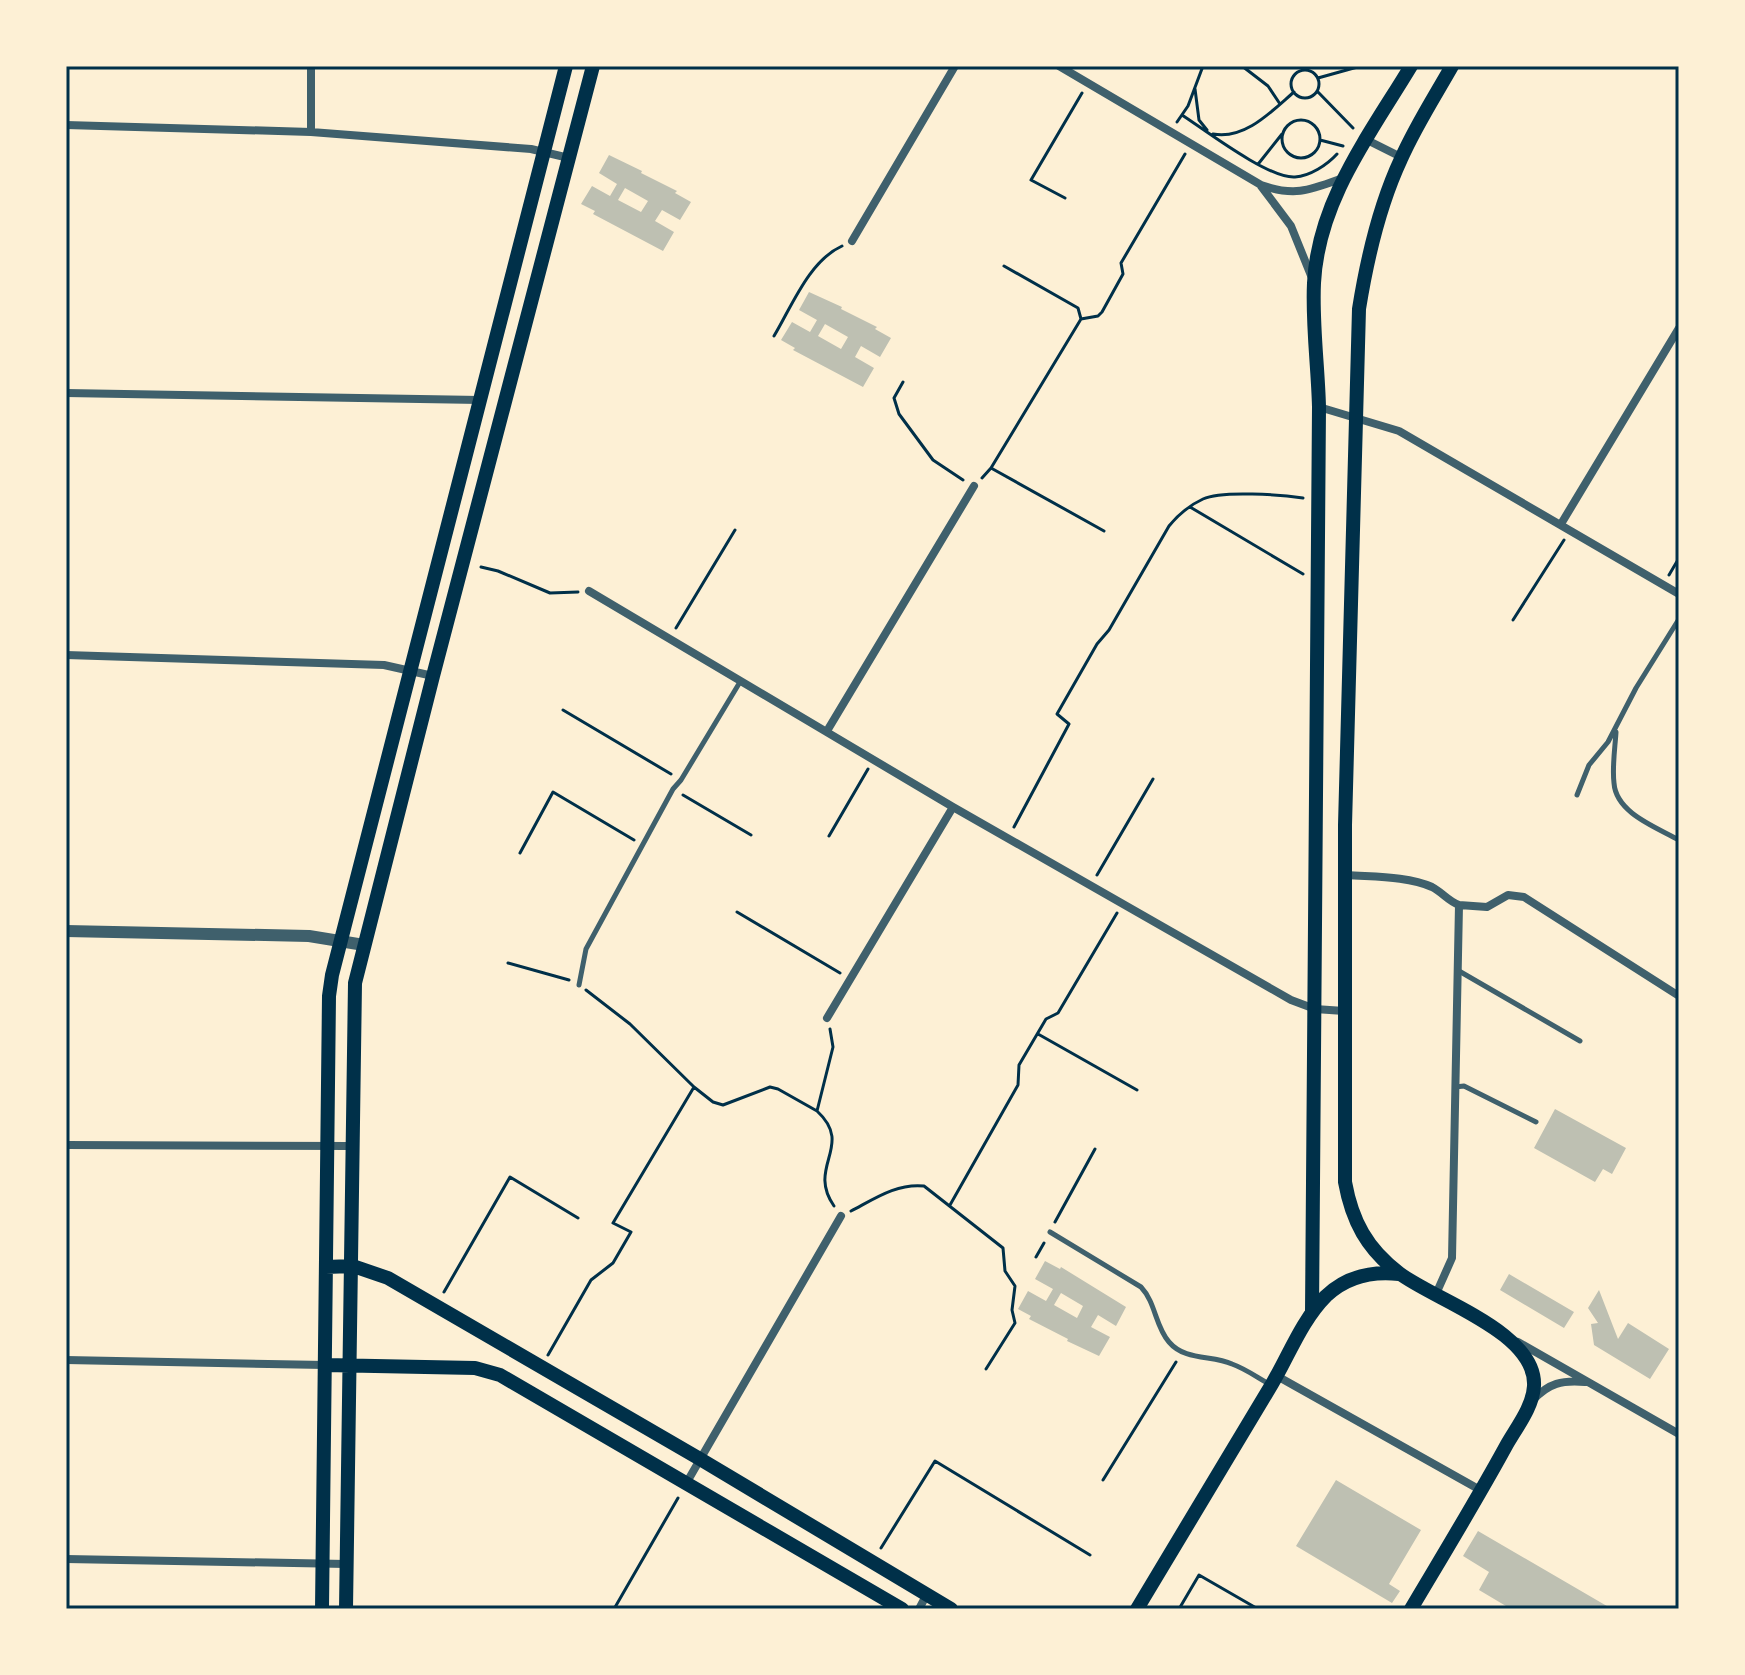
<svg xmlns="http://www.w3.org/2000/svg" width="1745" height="1675" font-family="'Fira Sans',sans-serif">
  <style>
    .building { fill: #bec0b2; fill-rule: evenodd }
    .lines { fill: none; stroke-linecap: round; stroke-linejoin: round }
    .path { stroke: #003049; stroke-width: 3 }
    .service { stroke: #3f606c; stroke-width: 5 }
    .minor { stroke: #3f606c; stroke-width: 8 }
    .tertiary { stroke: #3f606c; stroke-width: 12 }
    .secondary { stroke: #003049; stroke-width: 14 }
    .neatline { fill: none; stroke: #003049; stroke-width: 3 }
  </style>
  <rect width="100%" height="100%" fill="#fdf0d5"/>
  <!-- building -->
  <path class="building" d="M609 155 642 171 641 173 677 191 675 193 691 202 680 220 662 210 655 221 674 232 663 251 593 214 595 211 581 204 592 186 610 196 617 184 599 173ZM625 188 648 201 641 212 618 200Z
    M809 292 842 307 841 309 877 327 875 329 891 338 880 357 861 346 855 357 874 368 863 387 793 350 795 348 781 340 792 322 810 332 817 320 799 310ZM825 324 848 337 841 349 818 336Z
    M1555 1109 1626 1148 1612 1174 1603 1169 1595 1182 1534 1148Z
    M1045 1261 1060 1269 1061 1267 1126 1307 1116 1326 1098 1315 1091 1327 1110 1337 1099 1356 1067 1341 1068 1339 1029 1319 1031 1316 1018 1309 1028 1291 1046 1301 1053 1289 1035 1279ZM1061 1293 1083 1306 1077 1318 1054 1305Z
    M1509 1274 1574 1312 1564 1328 1500 1290Z
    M1599 1290 1618 1339 1628 1323 1669 1349 1650 1379 1594 1345 1591 1324 1598 1323 1588 1308Z
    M1336 1480 1421 1530 1389 1584 1400 1591 1392 1603 1296 1546Z
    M1478 1531 1612 1609H1511L1479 1590 1489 1572 1463 1556Z"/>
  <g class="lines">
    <!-- path -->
    <path class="path" d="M1242 66 1268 86 1280 104
      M1291 84a14 14 0 1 1 28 0a14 14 0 1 1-28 0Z
      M1318 78 1361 66
      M1195 89 1199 120 1207 130
      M1317 91 1353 128
      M1182 115C1205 130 1269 179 1295 177 1310 176 1327 165 1337 154
      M1282 139a19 19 0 1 1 38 0a19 19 0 1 1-38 0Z
      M1177 122 1188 106 1203 66
      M1213 134C1245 140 1272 111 1294 92
      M1320 140 1343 146
      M1259 163 1282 134
      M1065 198 1031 180 1082 93
      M1004 266 1078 308 1081 319
      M774 336C792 306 809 261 842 246
      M903 382 894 398 899 414 933 460 963 480
      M991 468 1104 531
      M982 478 991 468 1081 319 1098 316 1102 312 1123 274 1121 263 1185 154
      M1190 507 1303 574
      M481 567 498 571 550 593 578 592
      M1669 575 1679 558
      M1513 620 1564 540
      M676 628 735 530
      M563 710 671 774
      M683 795 751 835
      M1014 827 1069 724 1057 714 1097 644 1109 630 1169 526C1178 515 1190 505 1203 499 1222 490 1282 495 1303 498
      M829 836 868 769
      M520 853 553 792 634 840
      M1097 875 1153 779
      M737 912 840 973
      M508 963 569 980
      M586 990 630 1024 694 1087 713 1102 723 1105 770 1087 778 1089 817 1111
      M830 1029 833 1047 817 1111C855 1146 806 1166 834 1206
      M1038 1034 1137 1090
      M950 1205 1018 1085 1019 1065 1046 1019 1058 1013 1117 913
      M851 1211C874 1199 897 1183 924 1186L1003 1248 1005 1271 1015 1286 1012 1310 1015 1323 986 1369
      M1055 1222 1095 1149
      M1036 1257 1044 1243
      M444 1292 510 1177 578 1218
      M548 1355 591 1280 613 1263 631 1232 613 1223 694 1087
      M1103 1480 1176 1362
      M881 1548 935 1461 1090 1555
      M614 1609 678 1498
      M1179 1609 1199 1575 1258 1609"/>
    <!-- service -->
    <path class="service" d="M1616 732C1615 748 1612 767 1614 783 1616 813 1656 827 1679 840
      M1577 795 1589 765 1608 742 1636 688 1679 619
      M1459 971 1580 1041
      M579 985 586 949 673 789 681 780 740 682
      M1455 1087 1464 1086 1536 1122
      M1050 1232 1141 1287C1156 1303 1155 1326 1169 1342 1185 1361 1212 1355 1232 1364 1246 1369 1258 1378 1271 1385"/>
    <!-- minor -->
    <path class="minor" d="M1059 66 1261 185C1295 197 1310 190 1343 178
      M66 125 311 132 531 149 569 158
      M311 132V66
      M1367 140 1401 157
      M1261 186 1291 226 1312 278
      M852 241 955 66
      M66 393 480 400
      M1319 407 1399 431 1679 594
      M1561 524 1679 328
      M589 591 953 807 1291 1000 1315 1009 1344 1011
      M66 655 384 665 433 676
      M827 731 974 486
      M1347 875C1373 877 1408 876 1432 887 1442 892 1448 901 1459 905L1452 1258 1436 1294
      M1459 905 1487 907 1508 895 1524 897 1679 996
      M827 1018 953 807
      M66 1145 352 1146
      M1518 1342 1679 1434
      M66 1360 325 1365
      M1277 1376 1482 1491
      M1533 1400C1549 1383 1562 1380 1585 1382
      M687 1482 841 1216
      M66 1559 346 1564
      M919 1609 927 1594"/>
    <!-- tertiary -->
    <path class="tertiary" d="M66 931 309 936 364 945"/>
    <!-- secondary -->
    <path class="secondary" d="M326 1267 353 1266 388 1278 700 1459 951 1609
      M1312 1313 1319 407C1318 366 1312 324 1314 283 1318 201 1370 134 1411 66
      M325 1365 475 1368 500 1375 902 1609
      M322 1609 329 996 332 975 566 66
      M346 1609 355 983 433 676 593 66
      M1137 1609C1182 1534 1227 1459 1272 1384 1289 1355 1302 1320 1326 1296 1346 1277 1372 1271 1399 1274
      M1411 1609C1443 1555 1476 1501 1506 1446 1516 1428 1533 1407 1534 1386 1537 1332 1434 1300 1399 1273 1367 1249 1352 1221 1345 1182V825L1359 309C1367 259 1379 206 1401 159 1415 127 1435 96 1452 66"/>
  </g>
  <!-- border -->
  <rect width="1745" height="1675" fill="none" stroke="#fdf0d5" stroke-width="136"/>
  <rect x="68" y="68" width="1609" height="1539" class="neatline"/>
</svg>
